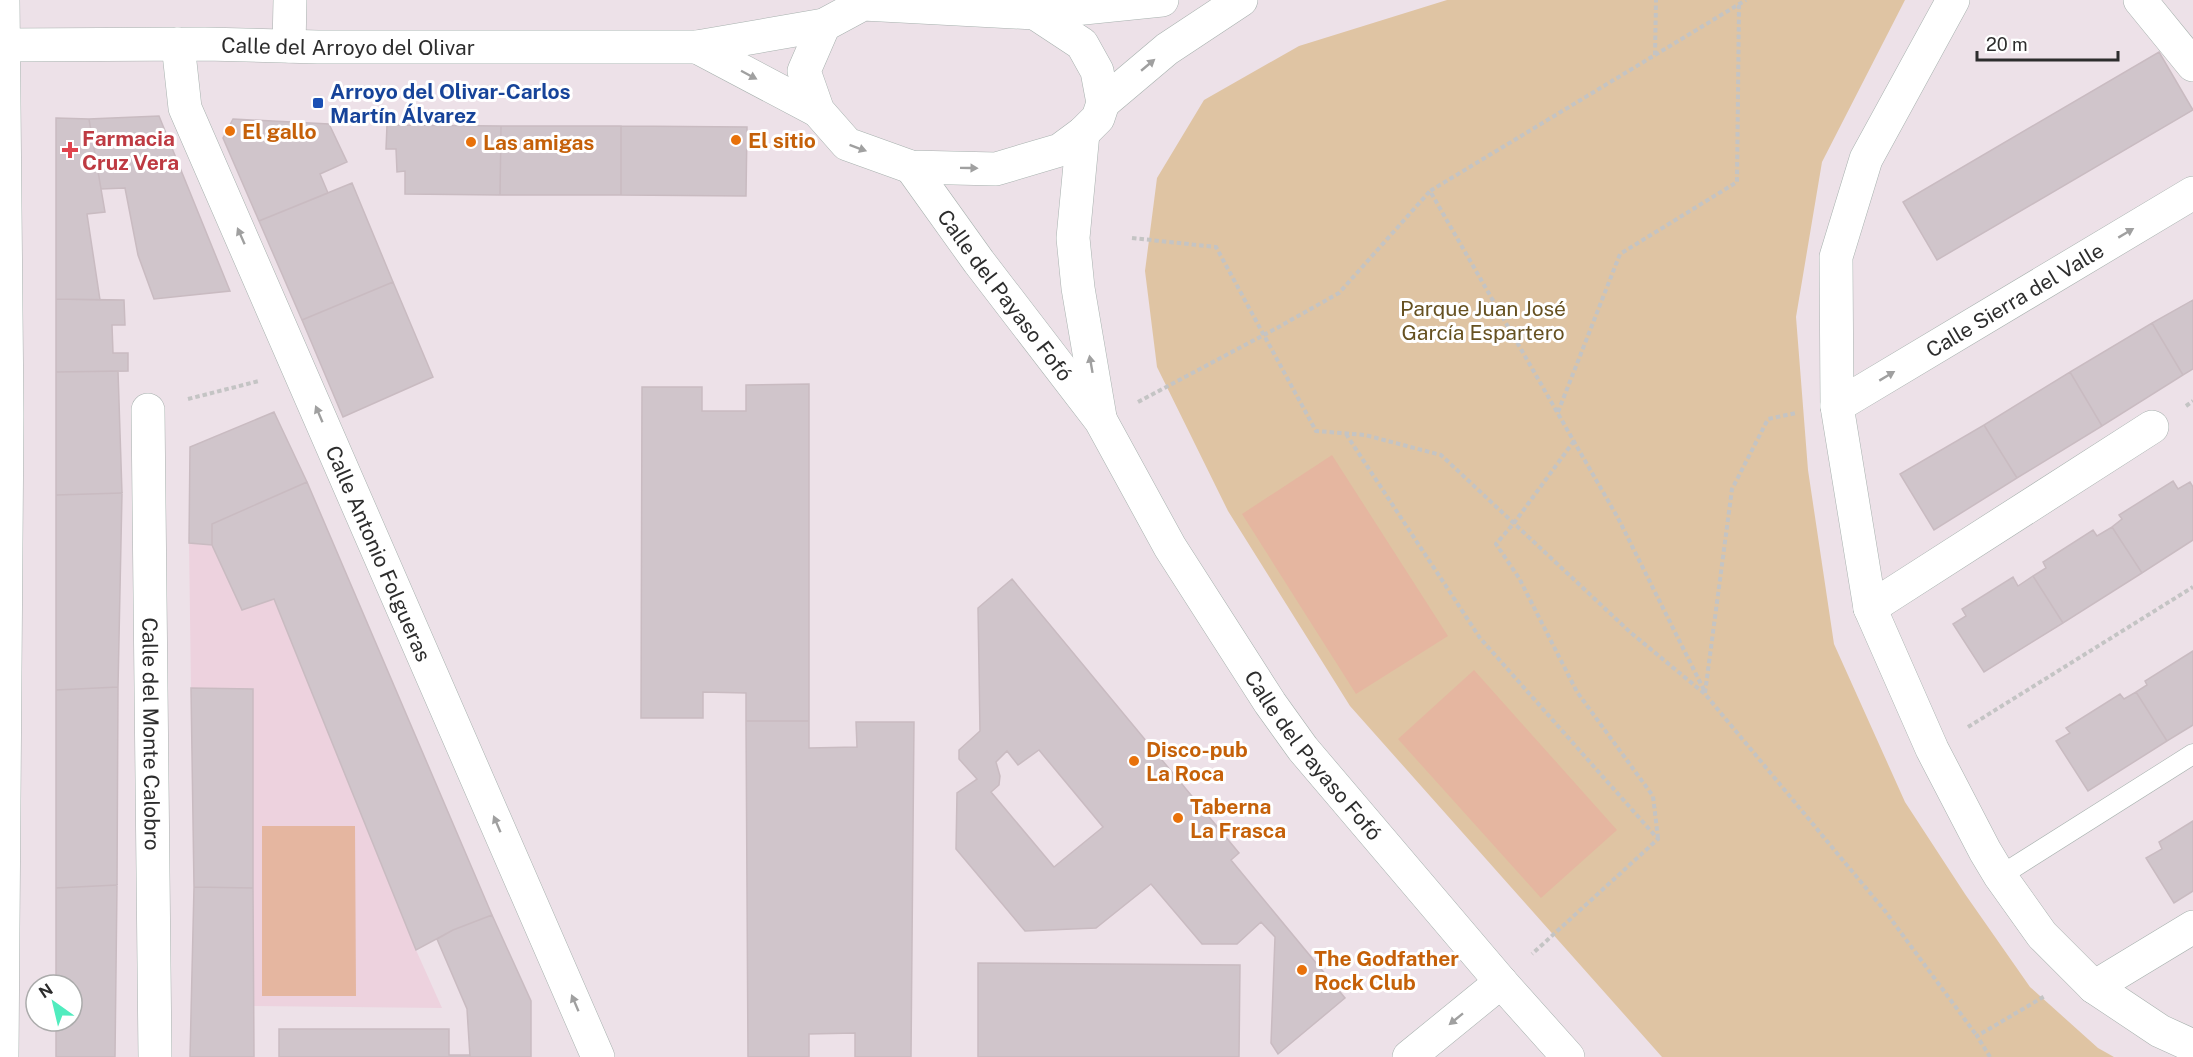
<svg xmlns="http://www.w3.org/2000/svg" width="2193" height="1057" font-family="'Public Sans',sans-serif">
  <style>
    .education { fill: #edd2de }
    .green { fill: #dfc4a3 }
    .pitch { fill: #e5b6a0 }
    .building { fill: #d0c5cb; stroke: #c9bbc1; stroke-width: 1.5; fill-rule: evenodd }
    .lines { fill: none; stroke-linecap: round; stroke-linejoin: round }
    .service-casing { stroke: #a7b1ae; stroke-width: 21 }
    .minor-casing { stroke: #a7b1ae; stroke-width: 34 }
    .tertiary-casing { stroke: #a7b1ae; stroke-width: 34 }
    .path { stroke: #c4c4c4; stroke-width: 4; stroke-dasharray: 4.5 3; stroke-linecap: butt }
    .service { stroke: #fff; stroke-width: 20 }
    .minor { stroke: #fff; stroke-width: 33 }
    .tertiary { stroke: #fff; stroke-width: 33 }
    .oneway { fill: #a0a0a0 }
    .transit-dot { fill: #1a4fb4; stroke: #fff; stroke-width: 2 }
    .food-dot { fill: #e8710a; stroke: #fff; stroke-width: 2 }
    .health-dot { fill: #e0444e; stroke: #fff; stroke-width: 2 }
    .labels { text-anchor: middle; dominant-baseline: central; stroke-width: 6; stroke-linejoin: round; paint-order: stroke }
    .street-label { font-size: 21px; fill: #2d2d2d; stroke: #fff }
    .transit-label { font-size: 21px; font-weight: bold; fill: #164399; stroke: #fff; text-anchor: start }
    .food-label { font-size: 21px; font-weight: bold; fill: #c56008; stroke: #fff; text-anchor: start }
    .health-label { font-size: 21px; font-weight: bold; fill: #be3a42; stroke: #fff; text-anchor: start }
    .park-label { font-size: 21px; fill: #665121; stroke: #fff }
  </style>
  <rect width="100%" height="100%" fill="#ede1e8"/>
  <!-- education -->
  <path class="education" d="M307 482 492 915 453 930 416 950 442 1008 253 1006V690L191 688 189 543 212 545V524Z"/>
  <!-- green -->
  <path class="green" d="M1447 0H1905L1822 162 1796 317 1808 470 1834 644 1905 802 1965 894 2030 987 2098 1048 2114 1057H1662L1350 706 1228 511 1157 367 1145 271 1157 178 1204 100 1299 46Z"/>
  <!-- pitch -->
  <path class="pitch" d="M1332 455 1448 636 1356 694 1242 514Z
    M1474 670 1617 830 1541 898 1398 739Z
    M262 826H355L356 996H262Z"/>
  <!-- building -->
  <path class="building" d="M2159 52 2193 110 1937 260 1903 202Z
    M159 116 230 291 154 299 138 255 125 188 101 189 89 119Z
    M56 118 89 119 105 212 87 214 100 300 56 299Z
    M233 119 329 124 347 162 320 174 328 193 259 221 223 138Z
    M387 125 501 126 500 195 405 194V171L397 172 396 149H386Z
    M501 126H621V195H500Z
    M621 126 747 127 746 196 621 195Z
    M352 183 393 282 302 320 259 221Z
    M393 282 433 377 343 417 302 320Z
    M56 299 124 300 125 325H112L113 353H128V371L56 372Z
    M2193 300V369L2183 375 2152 323Z
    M2152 323 2183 375 2102 426 2070 372Z
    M118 371 122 493 56 495V372Z
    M2070 372 2102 426 2017 478 1984 425Z
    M809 384V721H746V693L703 692V718H641L642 387H702V411H746V385Z
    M274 412 307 482 212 524V545L189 543 190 447Z
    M1984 425 2017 478 1934 530 1900 474Z
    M2173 481 2178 489 2190 482 2193 487V540L2142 573 2112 527 2122 519 2119 515Z
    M307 482 492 915 453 930 416 950 274 599 242 610 212 545V524Z
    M122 493 118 687 56 690V495Z
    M2112 527 2142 573 2063 623 2033 576 2046 568 2043 562 2093 530 2097 536Z
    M2033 576 2063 623 1984 672 1953 624 1966 616 1962 609 2013 577 2018 586Z
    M1012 579 1239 853 1231 860 1345 998 1278 1054 1271 1043 1275 937 1261 922 1237 944H1202L1151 884 1096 928 1025 931 956 849 957 793 977 779 959 759V750L980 731 978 608ZM1039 750 1103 827 1054 867 991 792 999 785 1000 776 996 762 1007 751 1018 765Z
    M2193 651V725L2167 741 2136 692 2147 685 2145 681Z
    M118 687 117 885 56 888V690Z
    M191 688 253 689V888L194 887Z
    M2136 692 2167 741 2088 791 2056 741 2070 733 2066 728 2120 694 2124 699Z
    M746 721H809V748L857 747 856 722H914L911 1057H855V1033L809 1034V1057H748Z
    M2193 821V891L2174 903 2146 858 2162 849 2159 842Z
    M117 885 115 1057H56V1021H72V985H56V888Z
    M194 887 253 888 254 1057H190Z
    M492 915 531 1001V1057H470L467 1009 437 939 453 930Z
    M978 963 1240 965 1239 1057H978Z
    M279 1029H449V1055H470V1057H279Z"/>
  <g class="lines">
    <defs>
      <path id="service" d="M2000 876 2193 754"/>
      <g id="minor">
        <path d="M1953 0 1866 159 1836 257 1837 406 1870 608 1932 749 1985 851 2000 876 2042 935 2094 987 2160 1031 2193 1046"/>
        <path d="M2140 0 2193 65"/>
        <path id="s1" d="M178 44 185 108 598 1057"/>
        <path d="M289 46 290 0"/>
        <path d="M1083 133 1073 238 1078 288 1100 417"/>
        <path id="s2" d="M911 167 979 262 1101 421 1170 547 1270 703 1303 749 1501 982 1568 1057"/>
        <path id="s3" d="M1837 406 2193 193"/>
        <path id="s4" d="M148 410 155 1057"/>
        <path d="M1870 608 2152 427"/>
        <path d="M2094 987 2193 927"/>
        <path d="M2 1057 7 414 3 0"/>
        <path d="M1409 1057 1501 982"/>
      </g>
      <g id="tertiary">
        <path d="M824 25 804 71 818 111 847 144 911 167 996 169 1060 150 1083 133 1098 118 1103 103 1097 71 1082 44 1035 13"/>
        <path id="s5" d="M0 45 205 44 318 47H697L824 25 863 4 1035 13 1162 0"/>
        <path d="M697 47 818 111"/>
        <path d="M1103 103 1167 49 1241 0"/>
      </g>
    </defs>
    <!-- service casing -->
    <use href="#service" class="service-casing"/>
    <!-- minor casing -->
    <use href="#minor" class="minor-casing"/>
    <!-- tertiary casing -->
    <use href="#tertiary" class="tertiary-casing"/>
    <!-- path -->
    <path class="path" d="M1655 55 1656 0
      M1132 238 1216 247 1316 431 1365 435 1441 455 1630 632 1705 694 1885 911 1977 1036
      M188 399 259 381
      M1138 402 1275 329 1339 293 1430 191
      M2186 406 2193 401
      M1558 412 1620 254 1737 182 1739 5
      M1346 434 1480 638 1658 839 1532 954
      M1574 441 1514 523 1496 544 1519 578 1577 692 1653 796 1658 838
      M1704 690 1618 518 1430 191 1746 0
      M1705 693 1732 489 1768 419 1796 413
      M1968 727 2193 587
      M1990 1057 1977 1036 2045 996"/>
    <!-- service -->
    <use href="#service" class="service"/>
    <!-- minor -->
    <use href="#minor" class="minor"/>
    <!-- tertiary -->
    <use href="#tertiary" class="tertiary"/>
  </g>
  <!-- one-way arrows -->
  <defs><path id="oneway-solid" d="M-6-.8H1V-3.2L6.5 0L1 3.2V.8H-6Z" transform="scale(1.5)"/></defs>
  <g class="oneway">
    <use href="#oneway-solid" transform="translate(1148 65) rotate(-40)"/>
    <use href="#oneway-solid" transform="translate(749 75) rotate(28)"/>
    <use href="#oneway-solid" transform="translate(858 148) rotate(20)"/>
    <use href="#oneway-solid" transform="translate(969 168) rotate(1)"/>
    <use href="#oneway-solid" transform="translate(2126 233) rotate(-31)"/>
    <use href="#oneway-solid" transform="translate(241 236) rotate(-114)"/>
    <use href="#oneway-solid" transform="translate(1091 364) rotate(-100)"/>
    <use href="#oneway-solid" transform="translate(1887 376) rotate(-31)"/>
    <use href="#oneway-solid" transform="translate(319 414) rotate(-113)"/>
    <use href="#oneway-solid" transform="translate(497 824) rotate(-113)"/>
    <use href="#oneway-solid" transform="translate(575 1003) rotate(-113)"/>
    <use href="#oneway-solid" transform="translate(1456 1019) rotate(141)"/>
  </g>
  <!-- markers -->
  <rect class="transit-dot" x="312" y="97" width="12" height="12" rx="3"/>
  <g class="food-dot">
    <circle cx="230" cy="131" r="6"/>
    <circle cx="736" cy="140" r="6"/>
    <circle cx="471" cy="142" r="6"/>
    <circle cx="1134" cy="761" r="6"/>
    <circle cx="1178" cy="818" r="6"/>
    <circle cx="1302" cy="970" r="6"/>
  </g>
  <path class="health-dot" d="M67 141h6v6h6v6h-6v6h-6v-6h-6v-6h6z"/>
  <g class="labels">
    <!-- street labels -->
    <g class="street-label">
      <text stroke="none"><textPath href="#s5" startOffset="348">Calle del Arroyo del Olivar</textPath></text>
      <text stroke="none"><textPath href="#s2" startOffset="159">Calle del Payaso Fofó</textPath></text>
      <text stroke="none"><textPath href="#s3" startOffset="207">Calle Sierra del Valle</textPath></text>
      <text stroke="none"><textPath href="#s1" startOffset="550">Calle Antonio Folgueras</textPath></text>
      <text stroke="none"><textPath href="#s4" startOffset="324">Calle del Monte Calobro</textPath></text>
      <text stroke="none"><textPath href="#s2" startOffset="714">Calle del Payaso Fofó</textPath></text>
    </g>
    <!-- transit labels -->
    <g class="transit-label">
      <text x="330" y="91">Arroyo del Olivar-Carlos<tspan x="330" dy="24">Martín Álvarez</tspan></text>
    </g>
    <!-- food labels -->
    <g class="food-label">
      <text x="242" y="131">El gallo</text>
      <text x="748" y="140">El sitio</text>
      <text x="483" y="142">Las amigas</text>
      <text x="1146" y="749">Disco-pub<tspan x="1146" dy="24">La Roca</tspan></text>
      <text x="1190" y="806">Taberna<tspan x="1190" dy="24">La Frasca</tspan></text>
      <text x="1314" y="958">The Godfather<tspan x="1314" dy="24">Rock Club</tspan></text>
    </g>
    <!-- health labels -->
    <g class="health-label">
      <text x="82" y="138">Farmacia<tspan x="82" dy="24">Cruz Vera</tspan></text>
    </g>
    <!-- park labels -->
    <g class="park-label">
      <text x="1483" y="308">Parque Juan José<tspan x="1483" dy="24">García Espartero</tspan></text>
    </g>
  </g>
  <!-- north arrow -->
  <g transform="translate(54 1003) rotate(326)"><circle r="28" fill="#ffffff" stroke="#ababab" stroke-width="1.5"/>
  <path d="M0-4.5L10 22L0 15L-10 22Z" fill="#50ecbe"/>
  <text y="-9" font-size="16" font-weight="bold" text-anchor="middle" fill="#2d2d2d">N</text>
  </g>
  <!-- scale -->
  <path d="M1977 51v9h141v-9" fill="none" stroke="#2d2d2d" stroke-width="3"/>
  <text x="1986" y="51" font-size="18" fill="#2d2d2d" stroke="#ffffff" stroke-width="4.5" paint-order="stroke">20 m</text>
</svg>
